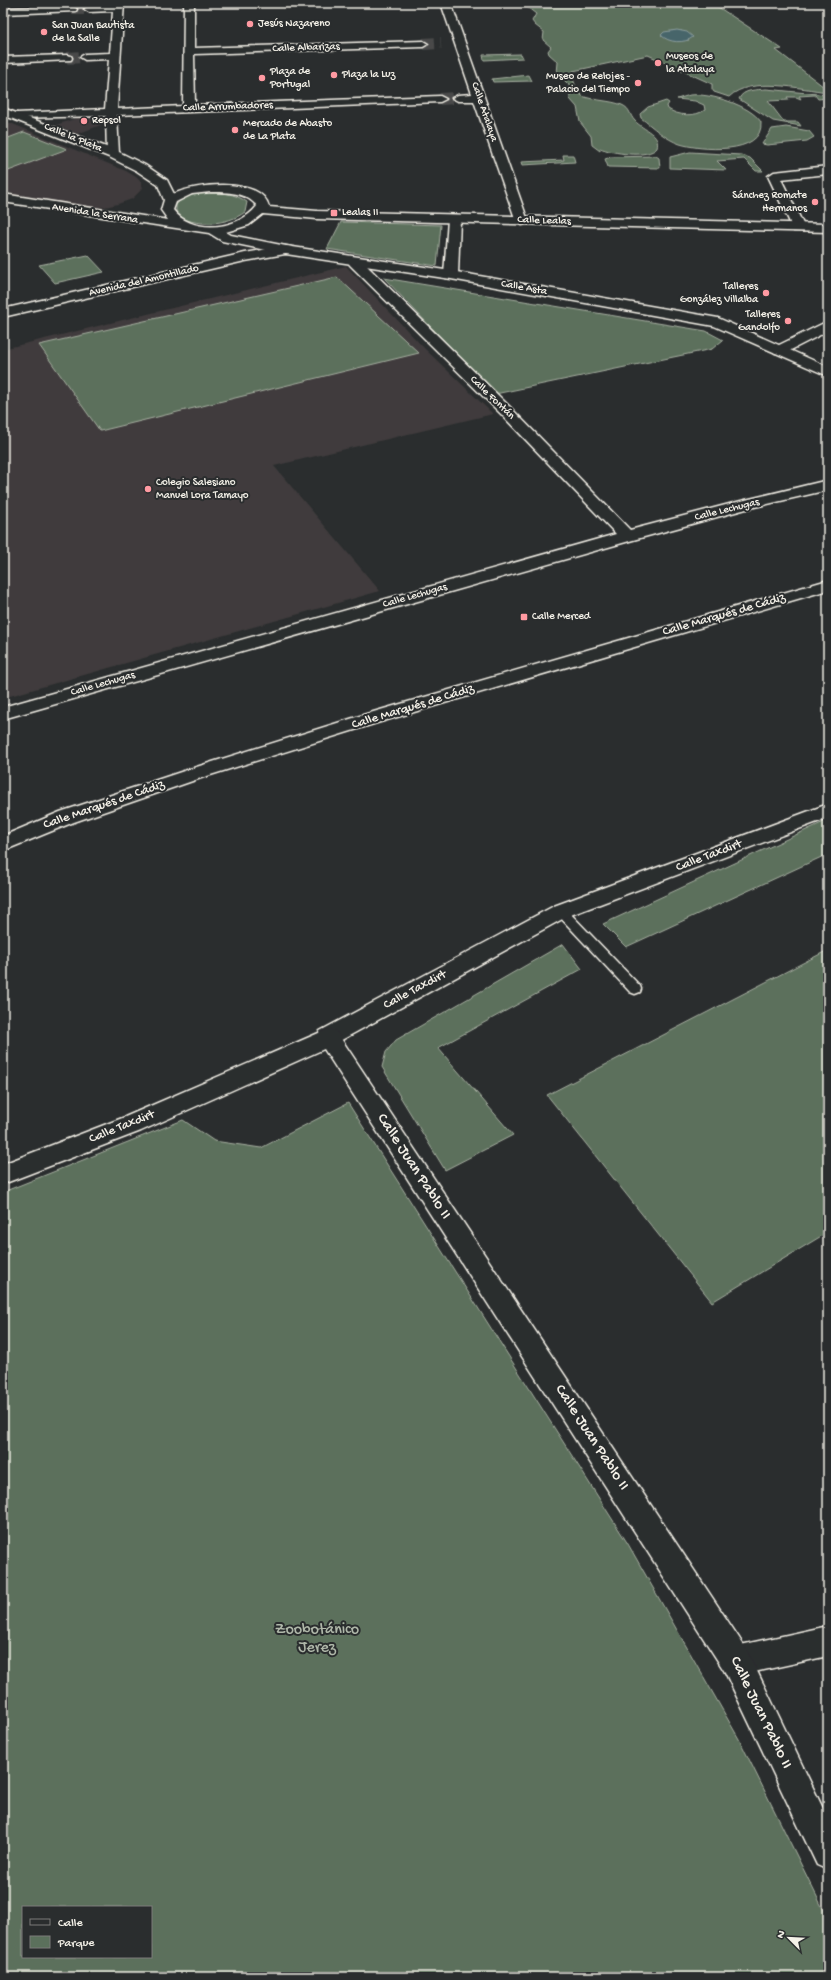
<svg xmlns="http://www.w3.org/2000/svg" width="831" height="1980" font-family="'Gochi Hand',sans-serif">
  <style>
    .built { fill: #3f3b3c }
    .green { fill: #5b705c; stroke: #a8b0a2; fill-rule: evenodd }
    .water { fill: #47656b; stroke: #8c9d9d }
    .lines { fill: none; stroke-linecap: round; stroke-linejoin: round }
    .street-tunnel { stroke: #484a4a; stroke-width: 12; stroke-dasharray: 12 5.5; stroke-linecap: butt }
    .lane-casing { stroke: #f4f1e8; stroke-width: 3 }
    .street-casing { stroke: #f4f1e8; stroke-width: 3 }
    .secondary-casing { stroke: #f4f1e8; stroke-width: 3 }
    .lane { fill: #2a2d2e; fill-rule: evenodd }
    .street { fill: #2a2d2e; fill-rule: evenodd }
    .secondary { fill: #2a2d2e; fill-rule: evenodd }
    .poi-dot { fill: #ff9aa2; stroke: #2a2d2e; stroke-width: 1.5 }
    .labels { text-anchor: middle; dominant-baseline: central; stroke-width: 4; stroke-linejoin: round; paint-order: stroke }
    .far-poi-label { font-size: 11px; fill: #f4f1e8; stroke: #2a2d2e; text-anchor: start }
    .far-street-label { font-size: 11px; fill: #f4f1e8; stroke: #2a2d2e }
    .street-label { font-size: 13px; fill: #f4f1e8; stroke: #2a2d2e }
    .near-street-label { font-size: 16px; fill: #f4f1e8; stroke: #2a2d2e }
    .near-park-label { font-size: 16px; fill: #afb7a9; stroke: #2a2d2e }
  </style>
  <rect width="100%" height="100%" fill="#2a2d2e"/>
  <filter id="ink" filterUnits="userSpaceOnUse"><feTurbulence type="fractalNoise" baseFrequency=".025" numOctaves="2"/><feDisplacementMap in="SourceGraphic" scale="8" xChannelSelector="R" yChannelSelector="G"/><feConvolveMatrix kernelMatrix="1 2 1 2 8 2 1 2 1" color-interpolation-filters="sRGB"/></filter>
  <g filter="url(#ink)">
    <!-- built -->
    <path class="built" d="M101 116V125L77 134 56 125 80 117Z
      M3 124H13L126 171 136 177 141 182 143 188 132 199 118 204 101 208 78 206 14 195 3 189Z
      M346 266 424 348 493 414 274 466 380 591 3 698V349Z"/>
    <!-- green -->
    <path class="green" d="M529 3H712L782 49 776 50 828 90V92C801 89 750 76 729 97L714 92 712 89V84L648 55 573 71C571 78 577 91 582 96 595 101 609 100 622 105 631 109 629 115 635 121 643 130 661 134 657 148 648 159 611 153 600 148V151L592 145 591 136 580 122 577 107 570 99 569 85 557 73 558 62 549 54 548 51 551 47 543 40 544 32 535 25 532 21 536 14 527 7ZM672 31H682L689 40 674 41 662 34Z
      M521 54 523 58 484 60 483 55Z
      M529 75 532 81 493 82 492 79Z
      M766 89 828 95V98L818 99 815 95 799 96 801 99 796 97H787L789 100 768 101 784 122H798L801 126 773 121 739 99C743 89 757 90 766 89Z
      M690 95C710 93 750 105 761 122 764 156 699 150 680 144 665 139 653 127 641 118L640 114 648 107 666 101 669 103 667 106 668 109C678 116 695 117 705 110L704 105 695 101 677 99Z
      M786 127 809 131 814 137 807 141 767 145 762 144 772 129Z
      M24 132 67 149 3 173V140Z
      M690 152 741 155 750 158 763 171H756L744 159 717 161 726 170 670 168V157Z
      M563 155H573L575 162 522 165 521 162 564 160Z
      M656 156 659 158 660 168 608 167 605 159 611 157Z
      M206 192C221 192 234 193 247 202L245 212C228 225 194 228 176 214V205C183 196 195 194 206 192Z
      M341 222 441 225 437 266 327 249Z
      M88 255 104 272 55 283 39 265Z
      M337 277 419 353 100 431 39 345Z
      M384 278 706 331 723 340 712 349 495 394Z
      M828 820V854L626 947 603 924Z
      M563 944 582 969 438 1048 513 1135 445 1170 382 1067 386 1052 396 1040Z
      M828 950V1232L712 1302 547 1095Z
      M348 1103 628 1544 739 1739 828 1919V1977H3V1192L183 1120 214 1141 261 1148ZM23 1907H151V1957H23Z"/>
    <!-- water -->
    <path class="water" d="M677 30 687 32 693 37C685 44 668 43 661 35L664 32Z"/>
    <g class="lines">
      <!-- street-tunnel -->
      <path class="street-tunnel" d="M72 9H89
        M423 44 441 43
        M67 58 85 57
        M440 99 458 98"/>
      <defs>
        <path id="lane" d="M561 907 565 908 640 986 641 989 640 992 635 994 630 992 557 914 555 911 557 908Z"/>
        <path id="street" d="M114 3H124L117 109 183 106 184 3H194V48L423 41 428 44 423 47 194 54 195 105 440 96 446 99 440 102 117 115 119 154 113 158 107 154 106 116 13 118 11 116 13 114 17 113 105 109 109 59 85 60 80 57 85 54 110 53 113 11 89 12 84 9 89 6 114 5Z
          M441 3H451L528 221 527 224 522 225 516 221 474 101H458L452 98 458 95 472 94Z
          M72 6 77 9 76 11 3 14V8Z
          M67 55 71 56 72 58 71 60 3 63V57Z
          M828 166V174L781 179 805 228 804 231H794L768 176 774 172Z
          M454 215 460 219 458 275 456 278H446L444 275 448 219Z
          M286 246 291 247 293 250 291 253 245 261 3 317V309L245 253Z
          M355 258 360 259 511 408 630 530 741 501 828 480V490L750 508 633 540 3 719V707L616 534 501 414 350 265 348 262 350 259Z
          M828 321V331L785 353H775L773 350 775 347Z
          M828 580V590L377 723 204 777 74 822 3 851V836L60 812 190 769 363 715Z
          M828 804V818L568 916 336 1043 328 1045 320 1043 317 1037 320 1031 554 906Z
          M828 1626V1656L736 1676 725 1672 721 1661 725 1650 736 1646Z"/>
        <path id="secondary" d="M3 108 117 151 145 165 167 180 174 194C194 184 262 176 269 207L317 211 828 224V232L317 219 263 214 249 225 226 232 231 235 286 246 451 271 718 318 828 367V376L714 326 451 279 286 254 222 241 209 233 3 202V194L168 220 161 210 164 200 158 185 137 171 109 157 3 115ZM211 192C227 192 246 192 257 206 239 230 192 235 173 210L176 202 192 194Z
          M328 1029 336 1031 747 1650 828 1819V1870L817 1865 725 1672 324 1049 141 1131 3 1184V1164L125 1117Z"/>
      </defs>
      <!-- lane casing -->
      <use href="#lane" class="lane-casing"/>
      <!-- street casing -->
      <use href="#street" class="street-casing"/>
      <!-- secondary casing -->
      <use href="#secondary" class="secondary-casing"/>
      <!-- lane -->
      <use href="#lane" class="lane"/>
      <!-- street -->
      <use href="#street" class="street"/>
      <!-- secondary -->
      <use href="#secondary" class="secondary"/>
    </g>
  </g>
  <!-- markers -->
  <g class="poi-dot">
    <circle cx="250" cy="24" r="4"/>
    <circle cx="44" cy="32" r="4"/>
    <circle cx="658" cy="63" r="4"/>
    <circle cx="334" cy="75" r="4"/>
    <circle cx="262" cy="78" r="4"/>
    <circle cx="638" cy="83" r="4"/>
    <circle cx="84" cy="121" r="4"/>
    <circle cx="235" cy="130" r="4"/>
    <circle cx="815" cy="202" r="4"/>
    <rect x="330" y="209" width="8" height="8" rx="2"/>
    <circle cx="766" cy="293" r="4"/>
    <circle cx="788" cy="321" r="4"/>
    <circle cx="148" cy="489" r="4"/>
    <rect x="520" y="613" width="8" height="8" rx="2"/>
  </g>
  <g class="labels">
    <!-- far-poi labels -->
    <g class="far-poi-label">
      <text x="258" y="24">Jesús Nazareno</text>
      <text x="52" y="26">San Juan Bautista<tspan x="52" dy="13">de la Salle</tspan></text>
      <text x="666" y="57">Museos de<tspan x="666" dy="13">la Atalaya</tspan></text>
      <text x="270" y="72">Plaza de<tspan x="270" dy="13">Portugal</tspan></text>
      <text x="342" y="75">Plaza la Luz</text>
      <text x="630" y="77" text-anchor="end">Museo de Relojes -<tspan x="630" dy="13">Palacio del Tiempo</tspan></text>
      <text x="92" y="121">Repsol</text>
      <text x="243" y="124">Mercado de Abasto<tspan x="243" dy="13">de La Plata</tspan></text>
      <text x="807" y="196" text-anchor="end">Sánchez Romate<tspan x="807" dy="13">Hermanos</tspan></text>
      <text x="342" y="213">Lealas II</text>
      <text x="758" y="287" text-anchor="end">Talleres<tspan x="758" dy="13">González Villalba</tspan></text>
      <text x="780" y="315" text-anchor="end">Talleres<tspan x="780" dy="13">Gandolfo</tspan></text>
      <text x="156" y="483">Colegio Salesiano<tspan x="156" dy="13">Manuel Lora Tamayo</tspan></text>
      <text x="532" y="617">Calle Merced</text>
    </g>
    <!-- far-street labels -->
    <g class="far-street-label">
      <text transform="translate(306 48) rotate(-2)">Calle Albarizas</text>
      <text transform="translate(228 107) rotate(-2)">Calle Arrumbadores</text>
      <text transform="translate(484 112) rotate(71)">Calle Atalaya</text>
      <text transform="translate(73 138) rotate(22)">Calle la Plata</text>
      <text transform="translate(95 214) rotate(9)">Avenida la Serrana</text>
      <text transform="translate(544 221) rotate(2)">Calle Lealas</text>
      <text transform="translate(144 281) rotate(-13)">Avenida del Amontillado</text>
      <text transform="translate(524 288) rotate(10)">Calle Asta</text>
      <text transform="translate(492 398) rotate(44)">Calle Fontán</text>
      <text transform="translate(727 510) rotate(-14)">Calle Lechugas</text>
      <text transform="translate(415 596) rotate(-16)">Calle Lechugas</text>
      <text transform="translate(103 684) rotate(-16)">Calle Lechugas</text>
    </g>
    <!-- street labels -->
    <g class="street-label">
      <text transform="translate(724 615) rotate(-16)">Calle Marqués de Cádiz</text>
      <text transform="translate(413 707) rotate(-17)">Calle Marqués de Cádiz</text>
      <text transform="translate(104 805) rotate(-19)">Calle Marqués de Cádiz</text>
      <text transform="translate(709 856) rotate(-21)">Calle Taxdirt</text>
      <text transform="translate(415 990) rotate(-28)">Calle Taxdirt</text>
      <text transform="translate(122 1127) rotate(-22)">Calle Taxdirt</text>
    </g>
    <!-- near-street labels -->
    <g class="near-street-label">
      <text transform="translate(413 1167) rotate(57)">Calle Juan Pablo II</text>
      <text transform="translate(591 1438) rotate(57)">Calle Juan Pablo II</text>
      <text transform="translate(760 1713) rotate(64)">Calle Juan Pablo II</text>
    </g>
    <!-- near-park labels -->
    <g class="near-park-label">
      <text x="317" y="1630">Zoobotánico<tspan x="317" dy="18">Jerez</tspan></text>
    </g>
  </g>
  <!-- margin -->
  <rect width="831" height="1980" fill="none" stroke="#2a2d2e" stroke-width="16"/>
  <rect x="8" y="8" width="815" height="1964" fill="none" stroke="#f4f1e8" stroke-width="1.5" filter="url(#ink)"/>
  <!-- legend -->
  <rect x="22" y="1906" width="130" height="52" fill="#2a2d2e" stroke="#7b7b78"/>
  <rect x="30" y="1919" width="20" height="6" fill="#2a2d2e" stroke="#7b7b78"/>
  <text x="58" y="1926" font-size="12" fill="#f4f1e8">Calle</text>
  <rect x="30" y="1936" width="20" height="12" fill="#5b705c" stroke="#7b7b78"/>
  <text x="58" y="1946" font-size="12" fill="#f4f1e8">Parque</text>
  <!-- north arrow -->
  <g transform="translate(789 1938) rotate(294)" stroke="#2a2d2e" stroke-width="3" paint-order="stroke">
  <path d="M0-3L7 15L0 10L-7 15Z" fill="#f4f1e8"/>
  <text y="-6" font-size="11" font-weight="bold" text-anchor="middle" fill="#f4f1e8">N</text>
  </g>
</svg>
